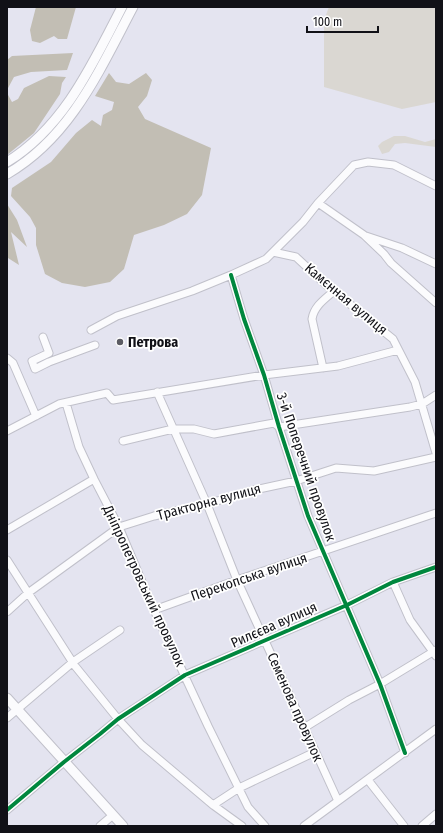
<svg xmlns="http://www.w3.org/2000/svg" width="443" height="833" font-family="'Fira Sans Condensed',sans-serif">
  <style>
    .green { fill: #dad7d2 }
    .forest { fill: #c2beb4 }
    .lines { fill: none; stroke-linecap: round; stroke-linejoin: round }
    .minor-casing { stroke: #c0c0ca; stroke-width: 9 }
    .major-casing { stroke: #c0c0ca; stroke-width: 11 }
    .minor { stroke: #fbfbfd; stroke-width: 7 }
    .major { stroke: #fbfbfd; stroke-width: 9 }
    .cycleway-casing { stroke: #fff; stroke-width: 6 }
    .cycleway { stroke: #00873e; stroke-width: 4 }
    .poi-dot { fill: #5b5b63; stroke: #fff; stroke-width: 1.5 }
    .labels { text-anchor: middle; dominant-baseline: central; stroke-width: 3.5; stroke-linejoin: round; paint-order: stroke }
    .street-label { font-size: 14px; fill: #111117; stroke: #fff }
    .poi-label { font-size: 14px; font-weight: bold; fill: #111117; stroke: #fff; text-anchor: start }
  </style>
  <rect width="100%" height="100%" fill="#e4e4f0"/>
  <!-- green -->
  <path class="green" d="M329 7H436V102L402 109 324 87V20Z
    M394 136H405L425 142 436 139V147L405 143 395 144 389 152 382 154 378 146 382 142Z"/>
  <!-- forest -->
  <path class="forest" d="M36 7H76L67 39H58L54 36 40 43 32 41 30 30Z
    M73 53 67 70 31 72 14 77 7 90V60L12 56Z
    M109 73 116 82 129 84 146 73 152 80 147 96 138 107 145 119 211 148 202 195 187 214 164 225 134 235 124 269 110 282 85 287 62 283 45 274 36 245V228L30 217 11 196 12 188 51 162 76 133 92 120 101 126 103 115 112 110 114 102 95 96Z
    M49 76 66 77 62 83 60 94 34 133 7 155V93L12 102 18 99 24 88Z
    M7 204 17 220 27 247 11 232 19 265 8 258 7 254Z"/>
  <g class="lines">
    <defs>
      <path id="minor" d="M318 203 364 235 384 254 391 263 436 303
        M366 236 402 248 436 264
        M273 252 296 257 325 284 393 339 415 382 436 453
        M231 275 244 319 264 375 279 427 308 516 380 684 405 753
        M91 330 117 316 192 291 231 275 266 259 303 222 318 203 354 165 368 162 394 165 436 186
        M43 337 49 353 32 361 35 369 49 362 95 345
        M7 358 13 363 36 416
        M323 368 312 319C314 306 325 299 334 291
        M157 392 207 504 237 580 265 641 338 801
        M66 403 79 447 94 479 119 527 154 610 208 726 248 807 265 826
        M279 427 410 407 422 404 436 395
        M7 431 59 404 107 393 113 400 264 375 338 366 398 350
        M123 441 173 429H194L214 434 274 423 279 427
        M7 530 94 479
        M7 560 75 666 118 719 142 745 213 805 242 826
        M393 582 410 620 436 656
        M154 610 237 580 436 513
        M7 612 28 593 119 527 154 516 207 504 254 490 296 481 336 468 374 471 436 457
        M7 718 73 662 120 630
        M304 728 349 700 380 684 436 650
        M368 780 404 826
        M213 805 239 788 315 752
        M7 810 64 762 100 734 118 719 185 675 347 605 393 582 436 567
        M100 826 113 815
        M304 826 436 729
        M422 826 436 814"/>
      <path id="major" d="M7 162C64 127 92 65 122 7
        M7 174C71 137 100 69 133 7
        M7 698 123 826"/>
    </defs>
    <!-- minor casing -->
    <use href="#minor" class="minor-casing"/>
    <!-- major casing -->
    <use href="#major" class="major-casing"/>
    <!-- minor -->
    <use href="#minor" class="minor"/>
    <!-- major -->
    <use href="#major" class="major"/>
    <defs>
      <path id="cycleway" d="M231 275 244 319 264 375 279 427 308 516 380 684 405 753
        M7 810 64 762 100 734 118 719 185 675 347 605 393 582 436 567"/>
    </defs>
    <!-- cycleway casing -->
    <use href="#cycleway" class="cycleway-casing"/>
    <!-- cycleway -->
    <use href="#cycleway" class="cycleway"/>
  </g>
  <!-- markers -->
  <circle class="poi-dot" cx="120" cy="342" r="4"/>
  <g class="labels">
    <!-- street labels -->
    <g class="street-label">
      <text transform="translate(346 299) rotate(40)">Камєнная вулиця</text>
      <text transform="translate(306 467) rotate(71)">3-й Поперечний провулок</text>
      <text transform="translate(209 502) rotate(-15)">Тракторна вулиця</text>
      <text transform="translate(249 577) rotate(-19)">Перекопська вулиця</text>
      <text transform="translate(144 586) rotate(65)">Дніпропетровський провулок</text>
      <text transform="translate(274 625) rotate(-24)">Рилєєва вулиця</text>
      <text transform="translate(295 707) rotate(66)">Семенова провулок</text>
    </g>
    <!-- poi labels -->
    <g class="poi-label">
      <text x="128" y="342">Петрова</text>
    </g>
  </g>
  <!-- border -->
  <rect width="443" height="833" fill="none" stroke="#111117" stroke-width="16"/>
  <!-- scale -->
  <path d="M307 26v6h71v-6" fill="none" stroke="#111117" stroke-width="2"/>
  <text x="313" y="26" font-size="12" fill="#111117" stroke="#ffffff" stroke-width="3" paint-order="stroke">100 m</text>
</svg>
